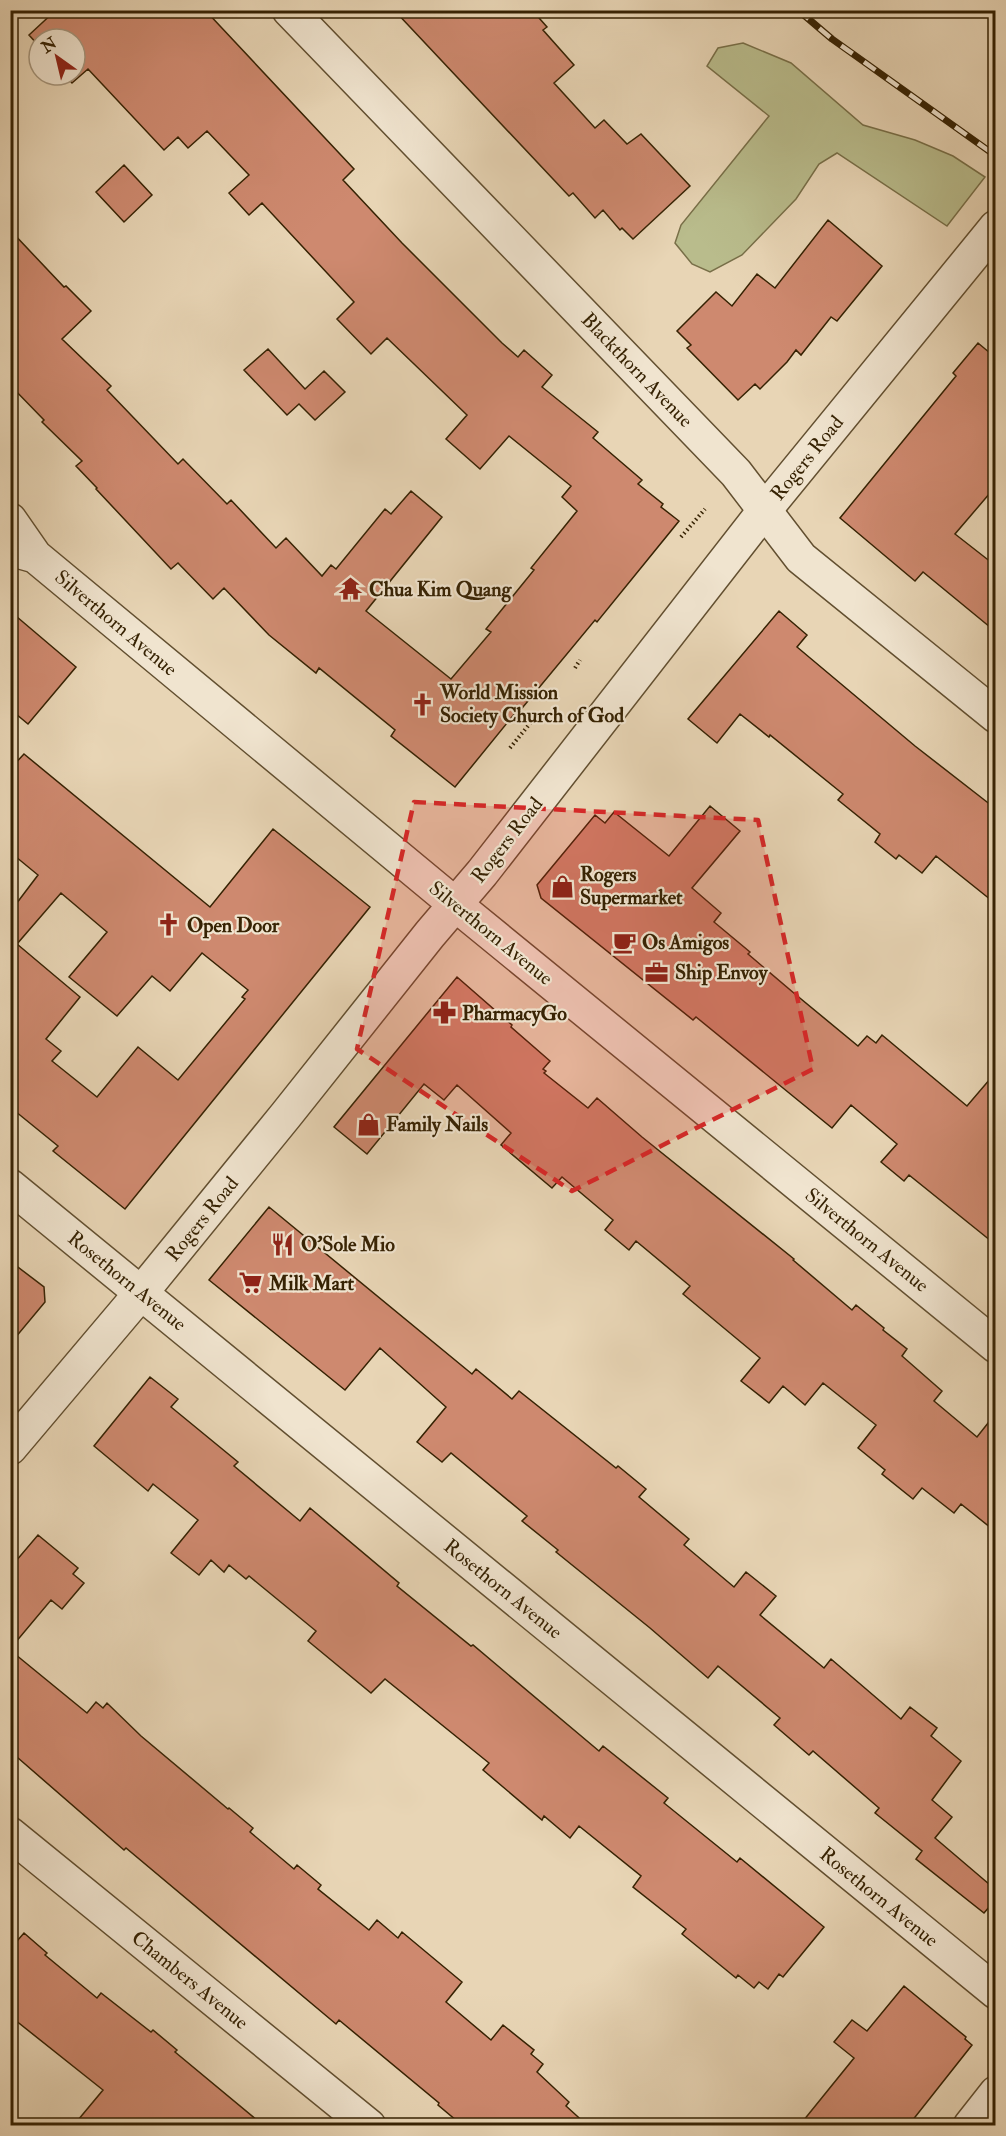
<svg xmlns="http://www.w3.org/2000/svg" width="1006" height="2136" font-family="'IM FELL Double Pica',serif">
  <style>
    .green { fill: #b9bc8c; stroke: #786f48; stroke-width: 1.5 }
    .building { fill: #ce896f; stroke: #362203; stroke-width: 1.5; fill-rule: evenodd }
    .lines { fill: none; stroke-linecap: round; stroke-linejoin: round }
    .minor-casing { stroke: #624f30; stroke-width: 36 }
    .tertiary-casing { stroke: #624f30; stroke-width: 36 }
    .path { stroke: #362203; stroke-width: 4; stroke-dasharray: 1.5 3; stroke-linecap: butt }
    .minor { stroke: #f0e4cf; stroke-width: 33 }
    .tertiary { stroke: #f0e4cf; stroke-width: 33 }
    .rail-casing { stroke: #362203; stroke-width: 7 }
    .rail { stroke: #f0e4cf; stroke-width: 4.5; stroke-dasharray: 14; stroke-linecap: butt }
    .marked { fill: #d62828; fill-opacity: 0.2; stroke: #d62828; stroke-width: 4.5; stroke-dasharray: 12 8; stroke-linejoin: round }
    .labels { text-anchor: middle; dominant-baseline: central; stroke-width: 4.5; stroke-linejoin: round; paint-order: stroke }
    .street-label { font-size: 20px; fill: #362203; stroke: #f0e4cf }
    .poi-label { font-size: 20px; font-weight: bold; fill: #362203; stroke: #f0e4cf; text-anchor: start }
  </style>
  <rect width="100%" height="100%" fill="#e8d5b5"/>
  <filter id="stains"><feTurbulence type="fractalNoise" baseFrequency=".00333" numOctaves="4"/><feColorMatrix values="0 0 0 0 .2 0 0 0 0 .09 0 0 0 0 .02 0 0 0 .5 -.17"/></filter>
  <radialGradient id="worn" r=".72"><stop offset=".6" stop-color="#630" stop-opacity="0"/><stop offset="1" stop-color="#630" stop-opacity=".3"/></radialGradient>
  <!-- green -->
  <path class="green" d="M743 43 791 63 863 125 915 140 953 156 985 177 947 226 837 153 819 164 796 199 742 255 710 272 692 264 675 243 681 225 769 116 707 66 718 48Z"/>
  <!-- building -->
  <path class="building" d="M56 10H205L354 169 343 180 402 243 502 343 518 357 524 350 552 375 542 387 598 432 593 438 642 480 638 484 663 504 661 507 679 521 597 622 595 620 518 713 516 712 455 787 391 736 395 730 319 668 316 673 269 635 224 588 213 599 178 563 171 569 96 489 97 488 76 466 82 461 42 422 44 420 10 385V230L64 287 66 286 91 311 62 339 111 386 107 390 178 464 183 459 227 504 231 500 276 548 286 538 322 576 331 565 336 569 385 509 391 514 411 491 442 517 366 611 451 679 491 632 486 629 534 570 531 568 577 511 562 497 571 486 509 436 480 469 446 439 467 415 387 338 371 354 337 319 354 302 262 203 249 215 229 193 249 175 207 131 188 148 178 137 164 150 88 69 72 83 65 75H75V39H39V46L29 35Z
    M394 10H532L547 27 543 30 574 65 554 83 595 128 604 120 627 144 641 134 690 186 633 239 622 228 620 230 603 210 595 218 573 193 569 196Z
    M124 165 152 195 124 222 96 192Z
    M828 220 882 266 837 321 831 317 801 355 796 350 787 362 760 389 755 384 738 400 687 348 691 345 677 331 716 292 732 306 757 274 775 288Z
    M978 343 996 358V486L955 534 996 566V632L923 572 915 581 840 518 956 376 953 373Z
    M268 349 305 389 324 371 345 392 315 420 299 404 287 415 244 370Z
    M10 611 76 667 28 724 10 709Z
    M779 611 807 635 797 647 915 746 996 809V904L936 856 922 873 899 855 896 859 875 842 880 834 838 800 843 794 770 735 769 737 740 714 717 743 688 719Z
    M24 754 210 907 273 829 370 907 125 1209 53 1151 58 1146 10 1107V912L38 875 10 852V769ZM61 893 107 932 69 977 117 1016 152 976 170 991 202 953 248 990 242 997 245 999 178 1080 138 1047 97 1097 52 1061 61 1051 46 1039 80 997 17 944Z
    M710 806 740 831 692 888 721 913 714 922 750 952 748 954 795 994 858 1046 867 1036 876 1043 882 1035 967 1106 996 1072V1245L909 1175 904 1181 881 1162 897 1144 851 1105 832 1128 696 1017 693 1020 541 898 537 885 595 815 605 823 614 812 669 856Z
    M457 977 512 1025 511 1027 550 1061 543 1069 546 1071 544 1073 588 1108 597 1098 642 1137 794 1259 793 1260 852 1310 856 1305 884 1328 883 1330 907 1349 902 1356 942 1391 934 1401 977 1437 996 1413V1532L961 1504 954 1513 922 1488 913 1499 882 1474 885 1470 858 1448 876 1425 823 1383 805 1405 783 1386 769 1403 741 1381 760 1358 683 1294 690 1286 636 1241 629 1250 605 1230 613 1220 562 1177 552 1188 501 1145 511 1133 457 1085 444 1100 424 1084 367 1154 334 1127Z
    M269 1207 472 1374 476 1369 512 1399 519 1391 616 1468 618 1466 646 1489 639 1497 689 1539 684 1545 734 1587 746 1572 776 1596 760 1615 824 1668 831 1659 901 1719 910 1707 937 1728 931 1736 961 1761 932 1800 952 1817 935 1838 996 1890V1899L984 1913 916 1859 922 1851 875 1813 879 1808 813 1751 809 1755 774 1725 780 1718 718 1666 708 1678 650 1628 556 1552 558 1550 522 1521 527 1516 451 1453 442 1462 417 1442 446 1407 380 1348 345 1390 209 1280Z
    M10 1261 44 1287 45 1302 10 1344Z
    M150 1377 178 1399 171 1407 238 1462 234 1466 300 1521 310 1508 399 1583 397 1586 471 1646 473 1645 599 1751 603 1746 668 1798 664 1803 737 1862 740 1858 824 1927 783 1977 779 1974 768 1989 759 1982 754 1988 738 1975 736 1978 682 1934 686 1929 633 1887 641 1876 579 1826 570 1838 544 1816 542 1820 483 1770 489 1763 385 1679 371 1693 308 1641 316 1631 249 1576 246 1579 229 1565 224 1572 211 1560 199 1575 171 1553 198 1520 153 1484 148 1491 94 1446Z
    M38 1535 78 1568 73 1574 84 1583 62 1609 51 1600 10 1649V1568Z
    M10 1650 87 1713 96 1702 103 1708 107 1703 141 1736 228 1809 229 1808 253 1828 250 1832 294 1869 297 1865 321 1885 318 1889 369 1930 377 1920 398 1938 402 1932 462 1982 446 2002 491 2040 503 2025 534 2050 531 2054 543 2064 537 2072 569 2102 566 2106 588 2126H463L438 2105 439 2103 339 2020 336 2024 126 1848 124 1850 10 1751Z
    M24 1933 47 1953 45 1955 97 1998 101 1993 151 2032 153 2030 177 2050 175 2052 264 2126H73L103 2090 10 2016V1949Z
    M904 1986 966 2037 965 2039 972 2045 908 2126H799L854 2058 834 2042 852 2020 867 2031Z"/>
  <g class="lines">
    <defs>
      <path id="minor" d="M289 10 736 473 801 558 996 716
        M10 520 35 556
        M10 549 35 556 456 905 996 1346
        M10 1186 996 1992
        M10 1834 369 2126
        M970 2126 996 2093"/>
      <path id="tertiary" d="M10 1448 141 1293 286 1115 430 934 482 873 764 511 996 227"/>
    </defs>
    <!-- minor casing -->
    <use href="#minor" class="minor-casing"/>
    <!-- tertiary casing -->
    <use href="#tertiary" class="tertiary-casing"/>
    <!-- path -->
    <path class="path" d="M681 537 705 509
      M575 668 580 660
      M510 748 532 721"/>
    <!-- minor -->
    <use href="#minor" class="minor"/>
    <!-- tertiary -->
    <use href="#tertiary" class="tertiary"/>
    <defs>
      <path id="rail" d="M798 10 832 39 996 156"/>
    </defs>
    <!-- rail casing -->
    <use href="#rail" class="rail-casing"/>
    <!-- rail -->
    <use href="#rail" class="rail"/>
  </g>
  <!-- marked area -->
  <path class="marked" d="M414 802 758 820 813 1069 572 1191 357 1049Z"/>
  <!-- icons -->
  <defs>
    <symbol id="temple-bare" viewBox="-9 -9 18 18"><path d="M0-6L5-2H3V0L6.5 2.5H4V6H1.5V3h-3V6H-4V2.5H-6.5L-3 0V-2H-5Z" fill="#8f2418" stroke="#f0e4cf" stroke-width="2.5" paint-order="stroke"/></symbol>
    <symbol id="church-bare" viewBox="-9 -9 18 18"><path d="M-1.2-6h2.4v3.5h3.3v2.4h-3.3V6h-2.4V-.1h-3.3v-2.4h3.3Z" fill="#8f2418" stroke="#f0e4cf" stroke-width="2.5" paint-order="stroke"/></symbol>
    <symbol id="shop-bare" viewBox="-9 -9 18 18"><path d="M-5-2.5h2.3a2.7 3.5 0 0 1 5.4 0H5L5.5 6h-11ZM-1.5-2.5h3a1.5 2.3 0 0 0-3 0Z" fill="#8f2418" stroke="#f0e4cf" stroke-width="2.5" paint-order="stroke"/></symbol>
    <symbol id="cafe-bare" viewBox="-9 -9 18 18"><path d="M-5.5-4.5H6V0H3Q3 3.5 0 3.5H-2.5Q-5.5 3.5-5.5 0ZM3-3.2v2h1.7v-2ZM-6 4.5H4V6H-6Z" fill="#8f2418" stroke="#f0e4cf" stroke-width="2.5" paint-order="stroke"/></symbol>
    <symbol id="office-bare" viewBox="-9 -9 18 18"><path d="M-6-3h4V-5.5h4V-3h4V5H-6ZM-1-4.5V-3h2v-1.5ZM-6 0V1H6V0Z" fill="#8f2418" stroke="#f0e4cf" stroke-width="2.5" paint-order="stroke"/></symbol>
    <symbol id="pharmacy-bare" viewBox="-9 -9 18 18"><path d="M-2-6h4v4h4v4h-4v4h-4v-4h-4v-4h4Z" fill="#8f2418" stroke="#f0e4cf" stroke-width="2.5" paint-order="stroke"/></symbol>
    <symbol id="restaurant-bare" viewBox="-9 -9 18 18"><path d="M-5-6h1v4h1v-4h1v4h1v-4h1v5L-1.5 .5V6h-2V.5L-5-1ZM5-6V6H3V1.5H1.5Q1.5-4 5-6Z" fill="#8f2418" stroke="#f0e4cf" stroke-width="2.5" paint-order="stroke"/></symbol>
    <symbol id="supermarket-bare" viewBox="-9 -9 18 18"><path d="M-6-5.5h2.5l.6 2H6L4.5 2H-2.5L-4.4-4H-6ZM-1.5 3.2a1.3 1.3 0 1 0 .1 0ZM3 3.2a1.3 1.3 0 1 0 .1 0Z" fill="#8f2418" stroke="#f0e4cf" stroke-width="2.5" paint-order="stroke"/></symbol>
  </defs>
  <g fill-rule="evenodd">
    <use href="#temple-bare" x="334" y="572" width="33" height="33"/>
    <use href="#church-bare" x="406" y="688" width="33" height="33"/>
    <use href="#shop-bare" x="546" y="870" width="33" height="33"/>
    <use href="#church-bare" x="152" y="908" width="33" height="33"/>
    <use href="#cafe-bare" x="608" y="926" width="33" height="33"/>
    <use href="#office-bare" x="640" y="956" width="33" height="33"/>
    <use href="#pharmacy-bare" x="428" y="996" width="33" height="33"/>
    <use href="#shop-bare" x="352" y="1108" width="33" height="33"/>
    <use href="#restaurant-bare" x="266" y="1228" width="33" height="33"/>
    <use href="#supermarket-bare" x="234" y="1266" width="33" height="33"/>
  </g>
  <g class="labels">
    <!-- street labels -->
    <g class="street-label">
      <text transform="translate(637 370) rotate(46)">Blackthorn Avenue</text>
      <text transform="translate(807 458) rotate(-51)">Rogers Road</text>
      <text transform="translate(116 623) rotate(40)">Silverthorn Avenue</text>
      <text transform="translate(507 840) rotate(-52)">Rogers Road</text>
      <text transform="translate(491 933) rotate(39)">Silverthorn Avenue</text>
      <text transform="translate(202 1219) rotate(-51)">Rogers Road</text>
      <text transform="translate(867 1240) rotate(39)">Silverthorn Avenue</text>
      <text transform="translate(127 1281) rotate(39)">Rosethorn Avenue</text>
      <text transform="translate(503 1589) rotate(39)">Rosethorn Avenue</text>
      <text transform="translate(879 1897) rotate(39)">Rosethorn Avenue</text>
      <text transform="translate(190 1980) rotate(39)">Chambers Avenue</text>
    </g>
    <!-- poi labels -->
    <g class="poi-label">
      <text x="369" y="589">Chua Kim Quang</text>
      <text x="440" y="692">World Mission<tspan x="440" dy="23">Society Church of God</tspan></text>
      <text x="580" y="874">Rogers<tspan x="580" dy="23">Supermarket</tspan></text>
      <text x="187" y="925">Open Door</text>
      <text x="642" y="942">Os Amigos</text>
      <text x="675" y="972">Ship Envoy</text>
      <text x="462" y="1013">PharmacyGo</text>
      <text x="386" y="1124">Family Nails</text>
      <text x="301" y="1244">O'Sole Mio</text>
      <text x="269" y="1283">Milk Mart</text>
    </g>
  </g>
  <!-- margin -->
  <rect width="1006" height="2136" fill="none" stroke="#e8d5b5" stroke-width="36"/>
  <rect x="12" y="12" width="982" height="2112" fill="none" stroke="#362203" stroke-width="3"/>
  <rect x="18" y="18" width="970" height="2100" fill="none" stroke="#362203" stroke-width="1.5"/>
  <!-- north arrow -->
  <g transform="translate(57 57) rotate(326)"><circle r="28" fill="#f0e4cf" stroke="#a6967d" stroke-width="1.5"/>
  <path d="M0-4.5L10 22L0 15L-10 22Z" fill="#8f2418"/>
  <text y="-9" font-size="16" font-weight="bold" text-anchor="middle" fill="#362203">N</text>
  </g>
  <rect width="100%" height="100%" filter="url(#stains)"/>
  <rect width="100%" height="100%" fill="url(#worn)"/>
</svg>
